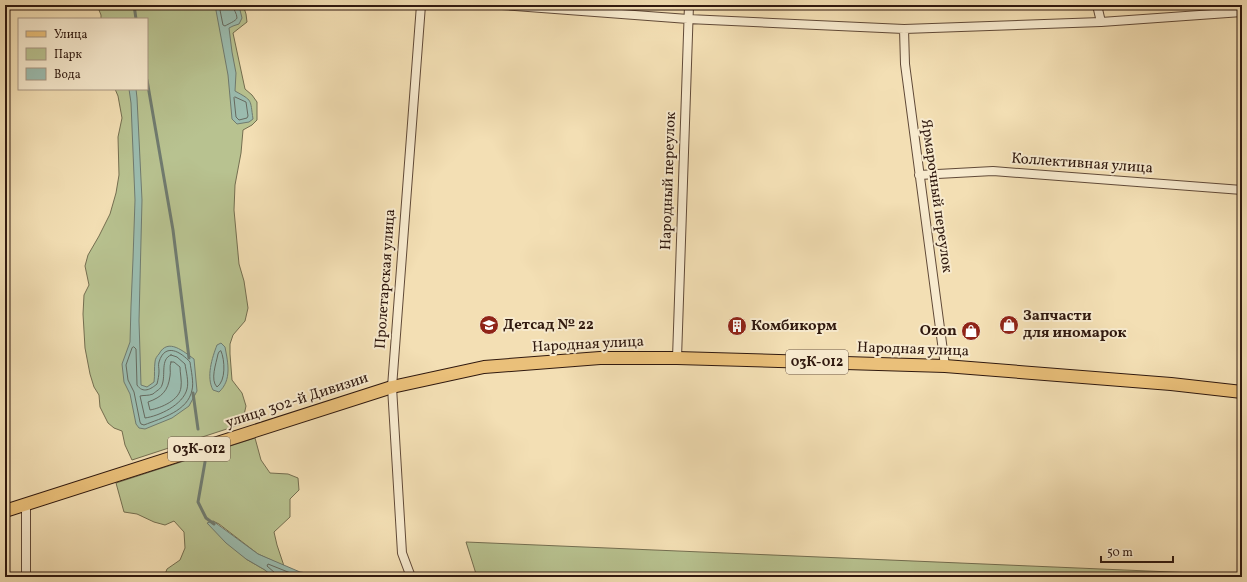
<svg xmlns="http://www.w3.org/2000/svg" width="1247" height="582" font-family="Vollkorn,serif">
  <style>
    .green { fill: #b8c290; stroke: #746e50 }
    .water { fill: #9bbcaf; stroke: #707b6f }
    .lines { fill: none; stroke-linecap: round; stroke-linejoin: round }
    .shore { stroke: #666a5f; stroke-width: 1 }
    .stream { stroke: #707b6f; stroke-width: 3 }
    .minor-casing { stroke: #614a38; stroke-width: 10 }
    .primary-casing { stroke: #30190f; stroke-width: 14 }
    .minor { stroke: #f7eace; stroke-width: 8 }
    .primary { stroke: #eac07a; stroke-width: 12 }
    .labels { text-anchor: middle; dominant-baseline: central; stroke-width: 4; stroke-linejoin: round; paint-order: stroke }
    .shield { fill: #f7eace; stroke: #6c5848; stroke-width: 1 }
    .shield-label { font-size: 14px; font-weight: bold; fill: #30190f }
    .street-label { font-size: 15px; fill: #30190f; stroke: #f7eace }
    .poi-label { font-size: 15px; font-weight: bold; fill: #30190f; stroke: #f7eace; text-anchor: start }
  </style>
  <rect width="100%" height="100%" fill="#f3dfb4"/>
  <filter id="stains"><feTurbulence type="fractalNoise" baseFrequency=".005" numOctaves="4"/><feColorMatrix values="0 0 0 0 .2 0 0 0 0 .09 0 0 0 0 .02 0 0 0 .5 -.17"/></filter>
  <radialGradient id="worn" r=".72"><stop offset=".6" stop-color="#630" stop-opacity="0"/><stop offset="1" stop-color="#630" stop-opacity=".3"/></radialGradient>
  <!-- green -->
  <path class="green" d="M97 5H243L246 14 247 22 233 33 245 89 252 95 257 102V120L252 125 243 130 241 153 235 185 234 210 239 264 244 281 248 308 245 321 233 335 230 344V354L232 380 242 393 246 406 242 424 132 460 125 445 122 431 114 428 108 423 100 407 99 395 94 387 90 374 85 348 83 314 84 295 89 285 85 266 88 255 99 236 110 214 116 193 119 175 118 137 122 118 118 96 115 89H147V19H101V15Z
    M255 438 261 460 270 473 288 474 298 478 299 490 290 499V517L274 532 277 545 284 566 258 554 219 524 213 521 246 559 265 570 273 577H164L167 569 180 560 185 548 184 532 174 521 165 525 154 522 137 514 124 512 116 483Z
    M466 542 1242 575V577H477Z"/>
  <!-- water -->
  <path class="water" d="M215 5H236L240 10 242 18 239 24 233 26 229 28 232 52 236 73 235 91C253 101 250 99 253 119L249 122 237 124 232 119 228 75Z
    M129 89H136L137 98 142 200 139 321 141 385 147 387 154 382C155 375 154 368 155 362 155 359 157 356 159 354 168 337 184 352 194 359L197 391 189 406 172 418 145 429 139 428 136 424 130 394 124 382 122 364 130 342 131 306 133 259 135 200 131 103Z
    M221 343 225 347C228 363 232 380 219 392L213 390C206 377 212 358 217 345Z
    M213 521 258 554 300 572 335 577H273L265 570 246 559 226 543 207 523Z"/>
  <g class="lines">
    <!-- shore -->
    <path class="shore" d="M219 5 223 25 225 26C228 24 236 21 237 18 237 13 233 10 233 5
      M235 97 246 102 248 116 247 118 239 120 236 117 234 98Z
      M134 347 136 349 137 385C143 394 151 389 157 384 158 380 159 375 159 371 159 368 158 365 159 362 165 342 181 352 190 362 191 370 194 383 192 390 188 411 162 418 144 425L141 424 140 422 134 392 128 380 126 365 132 348Z
      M221 351C225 360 226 381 217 387 210 380 216 364 218 354L219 352Z
      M171 355 177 357 185 364C186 371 189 382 187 389 183 405 159 416 145 418L140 396C144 395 148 396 153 394 156 391 161 389 162 385 166 375 160 359 171 355Z
      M171 362H174L180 367C180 373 182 381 181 387 180 400 161 408 150 410L148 402C162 397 168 391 170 376 171 371 169 367 171 362Z
      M276 577 275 573 267 566 268 564 298 576 305 577"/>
    <!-- stream -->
    <path class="stream" d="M134 5 136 19
      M147 80 173 230 189 358
      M193 393 198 429
      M205 462 198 502 206 518 214 524"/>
    <defs>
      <path id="minor" d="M502 5 688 19 904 29 1101 22 1242 12
        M1097 5 1101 22
        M904 29 905 64 945 366
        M919 175 993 171 1242 190
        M677 358 689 5
        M26 577V504
        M411 577 402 553 392 387 421 5"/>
      <path id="primary" d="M5 511 392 387 484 367 600 358H677L945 366 1171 384 1242 392"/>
    </defs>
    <!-- minor casing -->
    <use href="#minor" class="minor-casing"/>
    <!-- primary casing -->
    <use href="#primary" class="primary-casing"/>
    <!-- minor -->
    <use href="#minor" class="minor"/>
    <!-- primary -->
    <use href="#primary" class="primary"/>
  </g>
  <!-- icons -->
  <defs>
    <symbol id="school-disc" viewBox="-11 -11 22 22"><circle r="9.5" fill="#8f2418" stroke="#f7eace"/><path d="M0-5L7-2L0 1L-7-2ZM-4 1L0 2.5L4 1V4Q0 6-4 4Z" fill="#fff"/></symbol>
    <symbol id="shop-disc" viewBox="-11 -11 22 22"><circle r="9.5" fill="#8f2418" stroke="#f7eace"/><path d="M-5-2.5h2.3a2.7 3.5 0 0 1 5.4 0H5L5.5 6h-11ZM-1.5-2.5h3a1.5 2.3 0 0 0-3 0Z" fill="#fff"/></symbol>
    <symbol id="building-disc" viewBox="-11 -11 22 22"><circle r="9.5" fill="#8f2418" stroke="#f7eace"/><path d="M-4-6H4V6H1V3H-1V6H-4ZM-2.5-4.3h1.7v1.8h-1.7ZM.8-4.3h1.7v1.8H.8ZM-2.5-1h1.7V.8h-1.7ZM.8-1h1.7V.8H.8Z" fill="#fff"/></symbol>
  </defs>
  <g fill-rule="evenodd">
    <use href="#school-disc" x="478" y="314" width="22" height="22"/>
    <use href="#shop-disc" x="998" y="314" width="22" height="22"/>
    <use href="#building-disc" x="726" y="315" width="22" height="22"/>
    <use href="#shop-disc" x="960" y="320" width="22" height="22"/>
  </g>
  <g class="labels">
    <!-- shield labels -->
    <g class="shield">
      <rect x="786" y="350" width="62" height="24" rx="3"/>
      <rect x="168" y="437" width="62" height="24" rx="3"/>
    </g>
    <g class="shield-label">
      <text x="817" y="362">03К-012</text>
      <text x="199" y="449">03К-012</text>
    </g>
    <!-- street labels -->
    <g class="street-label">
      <text transform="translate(1082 164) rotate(4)">Коллективная улица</text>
      <text transform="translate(669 181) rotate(-88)">Народный переулок</text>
      <text transform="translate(936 196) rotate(82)">Ярмарочный переулок</text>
      <text transform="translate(386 279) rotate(-86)">Пролетарская улица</text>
      <text transform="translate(588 345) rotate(-3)">Народная улица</text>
      <text transform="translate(913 350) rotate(2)">Народная улица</text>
      <text transform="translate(297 401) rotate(-18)">улица 302-й Дивизии</text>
    </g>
    <!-- poi labels -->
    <g class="poi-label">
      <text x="1023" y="316">Запчасти<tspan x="1023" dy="17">для иномарок</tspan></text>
      <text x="503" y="325">Детсад № 22</text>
      <text x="751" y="326">Комбикорм</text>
      <text x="957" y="331" text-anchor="end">Ozon</text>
    </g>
  </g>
  <!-- margin -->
  <rect width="1247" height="582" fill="none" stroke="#f3dfb4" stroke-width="20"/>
  <rect x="6" y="6" width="1235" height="570" fill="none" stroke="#30190f" stroke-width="2"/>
  <rect x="10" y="10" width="1227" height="562" fill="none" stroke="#30190f"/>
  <!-- legend -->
  <rect x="18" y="18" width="130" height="72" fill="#f7eace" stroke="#a79682"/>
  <rect x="26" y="31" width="20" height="6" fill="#eac07a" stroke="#a79682"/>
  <text x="54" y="38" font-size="12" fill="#30190f">Улица</text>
  <rect x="26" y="48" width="20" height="12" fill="#b8c290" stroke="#a79682"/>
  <text x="54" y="58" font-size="12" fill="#30190f">Парк</text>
  <rect x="26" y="68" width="20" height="12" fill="#9bbcaf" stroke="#a79682"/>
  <text x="54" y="78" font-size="12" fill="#30190f">Вода</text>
  <!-- scale -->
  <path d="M1101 556v6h72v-6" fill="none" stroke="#30190f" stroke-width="2"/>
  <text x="1107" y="556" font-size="12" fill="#30190f" stroke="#f7eace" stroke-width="3" paint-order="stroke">50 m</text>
  <rect width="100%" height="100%" filter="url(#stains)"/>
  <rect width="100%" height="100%" fill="url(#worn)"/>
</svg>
